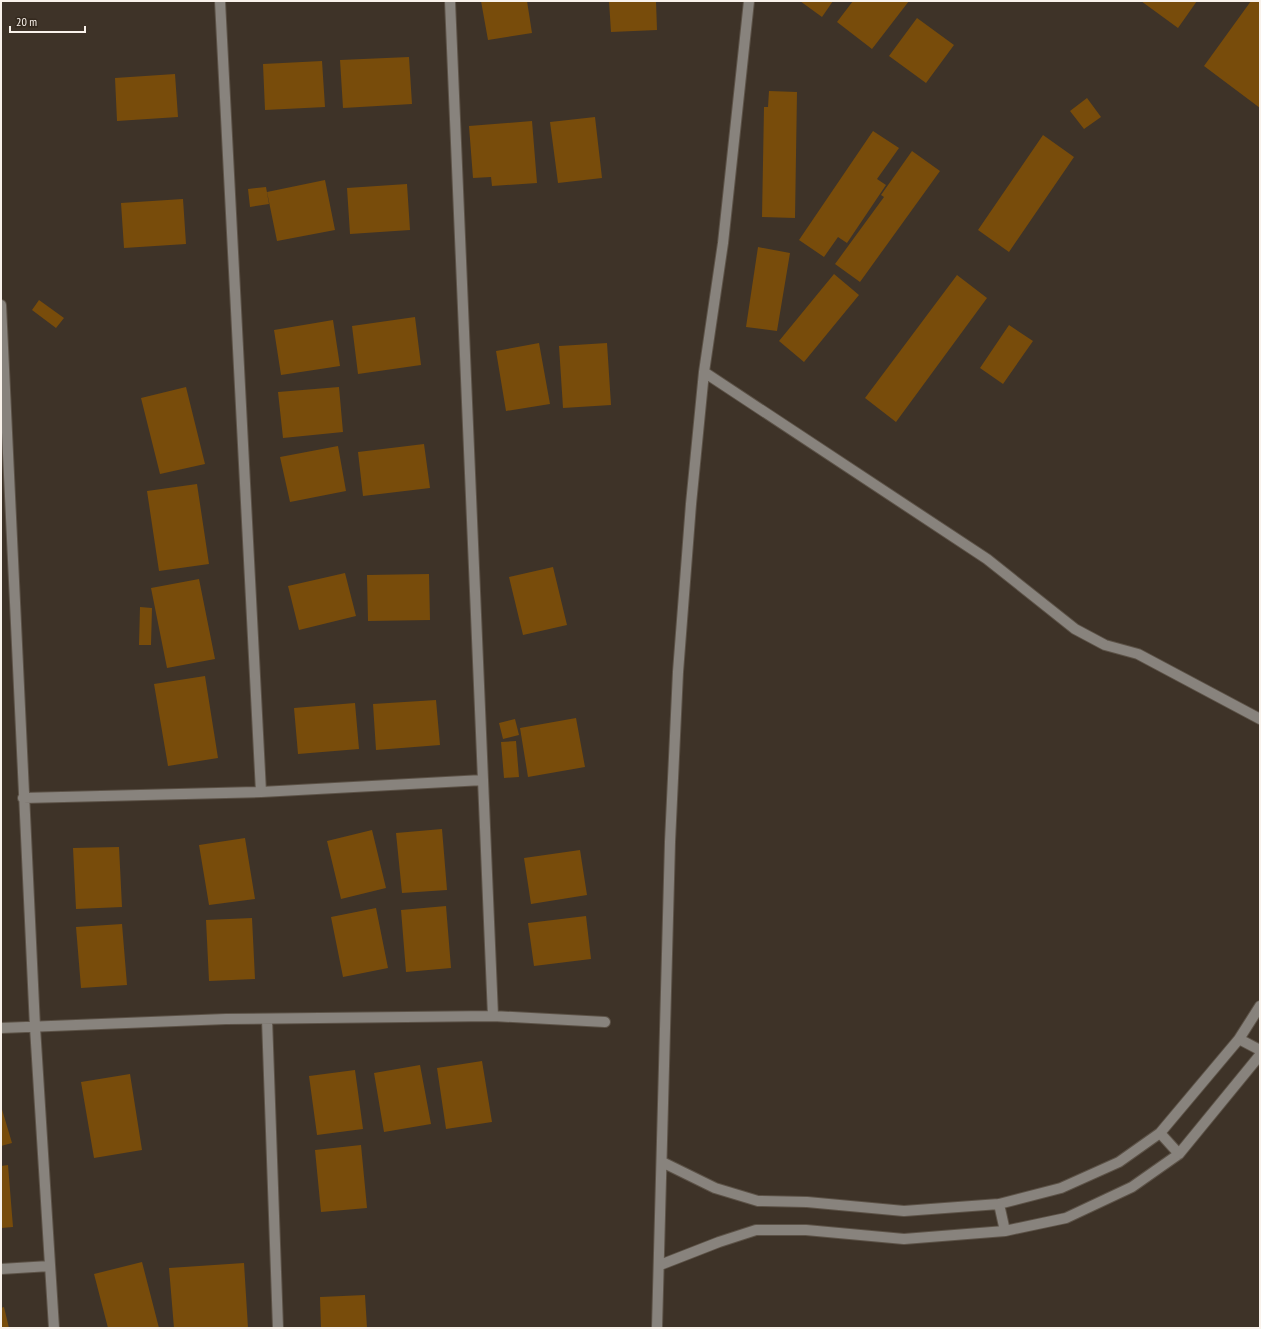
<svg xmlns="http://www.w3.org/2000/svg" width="1261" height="1329" font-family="'PT Sans Narrow',sans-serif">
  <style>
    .building { fill: #784c0b }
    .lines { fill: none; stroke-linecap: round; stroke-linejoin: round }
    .minor-casing { stroke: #5c5247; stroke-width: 12 }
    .minor { stroke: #88837d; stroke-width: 10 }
  </style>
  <rect width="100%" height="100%" fill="#3e3328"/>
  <!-- building -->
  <path class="building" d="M481 1H527L532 33 488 40Z
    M609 1H656L657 30 611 32Z
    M800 1H833L822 17Z
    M853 1H909L872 49 837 22Z
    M1141 1H1197L1178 28Z
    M1251 1H1260V108L1204 66Z
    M917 18 954 45 926 83 889 56Z
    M409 57 412 104 343 108 340 60Z
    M322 61 325 107 265 110 263 64Z
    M175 74 178 117 117 121 115 78Z
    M769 91 797 92 795 218 762 217 764 107H768Z
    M1087 98 1101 117 1084 129 1070 111Z
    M595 117 602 178 558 183 550 122Z
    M532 121 537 183 492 186 491 177 473 178 469 126Z
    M873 131 899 148 877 179 886 185 847 243 838 237 824 257 799 240Z
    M1043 135 1074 157 1009 252 978 230Z
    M912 151 940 171 860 282 835 264 884 197 881 195Z
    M325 180 335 230 277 241 267 192Z
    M407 184 410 230 350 234 347 188Z
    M266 187 269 204 250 207 248 189Z
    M183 199 186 244 124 248 121 203Z
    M758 247 790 253 777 331 746 327Z
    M834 274 859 295 804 362 779 341Z
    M957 275 987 298 896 422 865 398Z
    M39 300 64 318 56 328 32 310Z
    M415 317 421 365 358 374 352 326Z
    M333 320 340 366 281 375 274 330Z
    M1009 325 1033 341 1003 384 980 368Z
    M539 343 550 404 506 411 496 351Z
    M607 343 611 405 563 408 559 346Z
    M186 387 205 464 160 474 141 398Z
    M339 387 343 432 283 438 278 392Z
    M424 444 430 488 363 496 358 452Z
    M338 446 346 491 290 502 280 457Z
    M197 484 209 564 159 571 147 491Z
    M553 567 567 625 523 635 509 577Z
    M345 573 356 616 299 630 288 586Z
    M429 574 430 620 368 621 367 575Z
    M199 579 215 659 167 668 151 588Z
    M140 607 152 608 151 645H139Z
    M205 676 218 758 168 766 154 684Z
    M436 700 440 745 376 750 373 704Z
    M355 703 359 749 298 754 294 708Z
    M576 718 585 767 528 777 520 728Z
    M515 719 519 735 503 739 499 723Z
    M516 741 519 777 504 778 501 742Z
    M442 829 447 890 402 893 396 833Z
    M372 830 386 888 341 899 327 841Z
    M245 838 255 899 209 905 199 845Z
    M119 847 122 907 76 909 73 848Z
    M580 850 587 895 531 904 524 858Z
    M446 906 451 968 406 972 401 910Z
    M376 908 388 968 343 977 331 917Z
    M586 916 591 959 534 966 528 923Z
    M252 918 255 979 209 981 206 920Z
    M122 924 127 985 81 988 76 927Z
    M482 1061 492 1122 446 1129 437 1068Z
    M420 1065 431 1124 384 1132 374 1073Z
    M355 1070 363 1129 317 1135 309 1076Z
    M130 1074 142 1150 94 1158 81 1082Z
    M1 1106 12 1143 1 1146Z
    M361 1145 367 1208 321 1212 315 1150Z
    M8 1165 13 1227 1 1228V1166Z
    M142 1262 159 1328H108L94 1274Z
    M244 1263 248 1328H174L169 1268Z
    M365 1295 367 1328H321L320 1297Z
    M4 1307 9 1328H1V1308Z"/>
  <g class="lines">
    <defs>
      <path id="minor" d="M220 1 261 792
        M450 1 493 1016
        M1 305 35 1027 54 1328
        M704 372 987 559 1075 629 1105 645 1138 654 1260 719
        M23 798 261 792 483 780
        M267 1019 278 1328
        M1 1028 226 1019 493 1016 605 1022
        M1239 1039 1260 1050
        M1160 1133 1179 1154
        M662 1162 715 1188 758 1201 807 1202 904 1211 999 1204 1061 1188 1119 1162 1160 1133 1239 1039 1260 1006
        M999 1204 1005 1231
        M660 1265 719 1242 756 1230H806L904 1239 1005 1231 1066 1218 1132 1187 1179 1154 1260 1055
        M1 1269 50 1266
        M657 1328 670 842 678 672 691 504 704 372 723 243 749 1"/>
    </defs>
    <!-- minor casing -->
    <use href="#minor" class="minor-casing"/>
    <!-- minor -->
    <use href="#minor" class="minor"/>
  </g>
  <!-- border -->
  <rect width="1261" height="1329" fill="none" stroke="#f9f2eb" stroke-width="4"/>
  <!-- scale -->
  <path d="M10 26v6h75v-6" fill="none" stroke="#f9f2eb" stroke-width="2"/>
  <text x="16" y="26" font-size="12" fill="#f9f2eb" stroke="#34291e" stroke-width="3" paint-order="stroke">20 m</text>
</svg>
